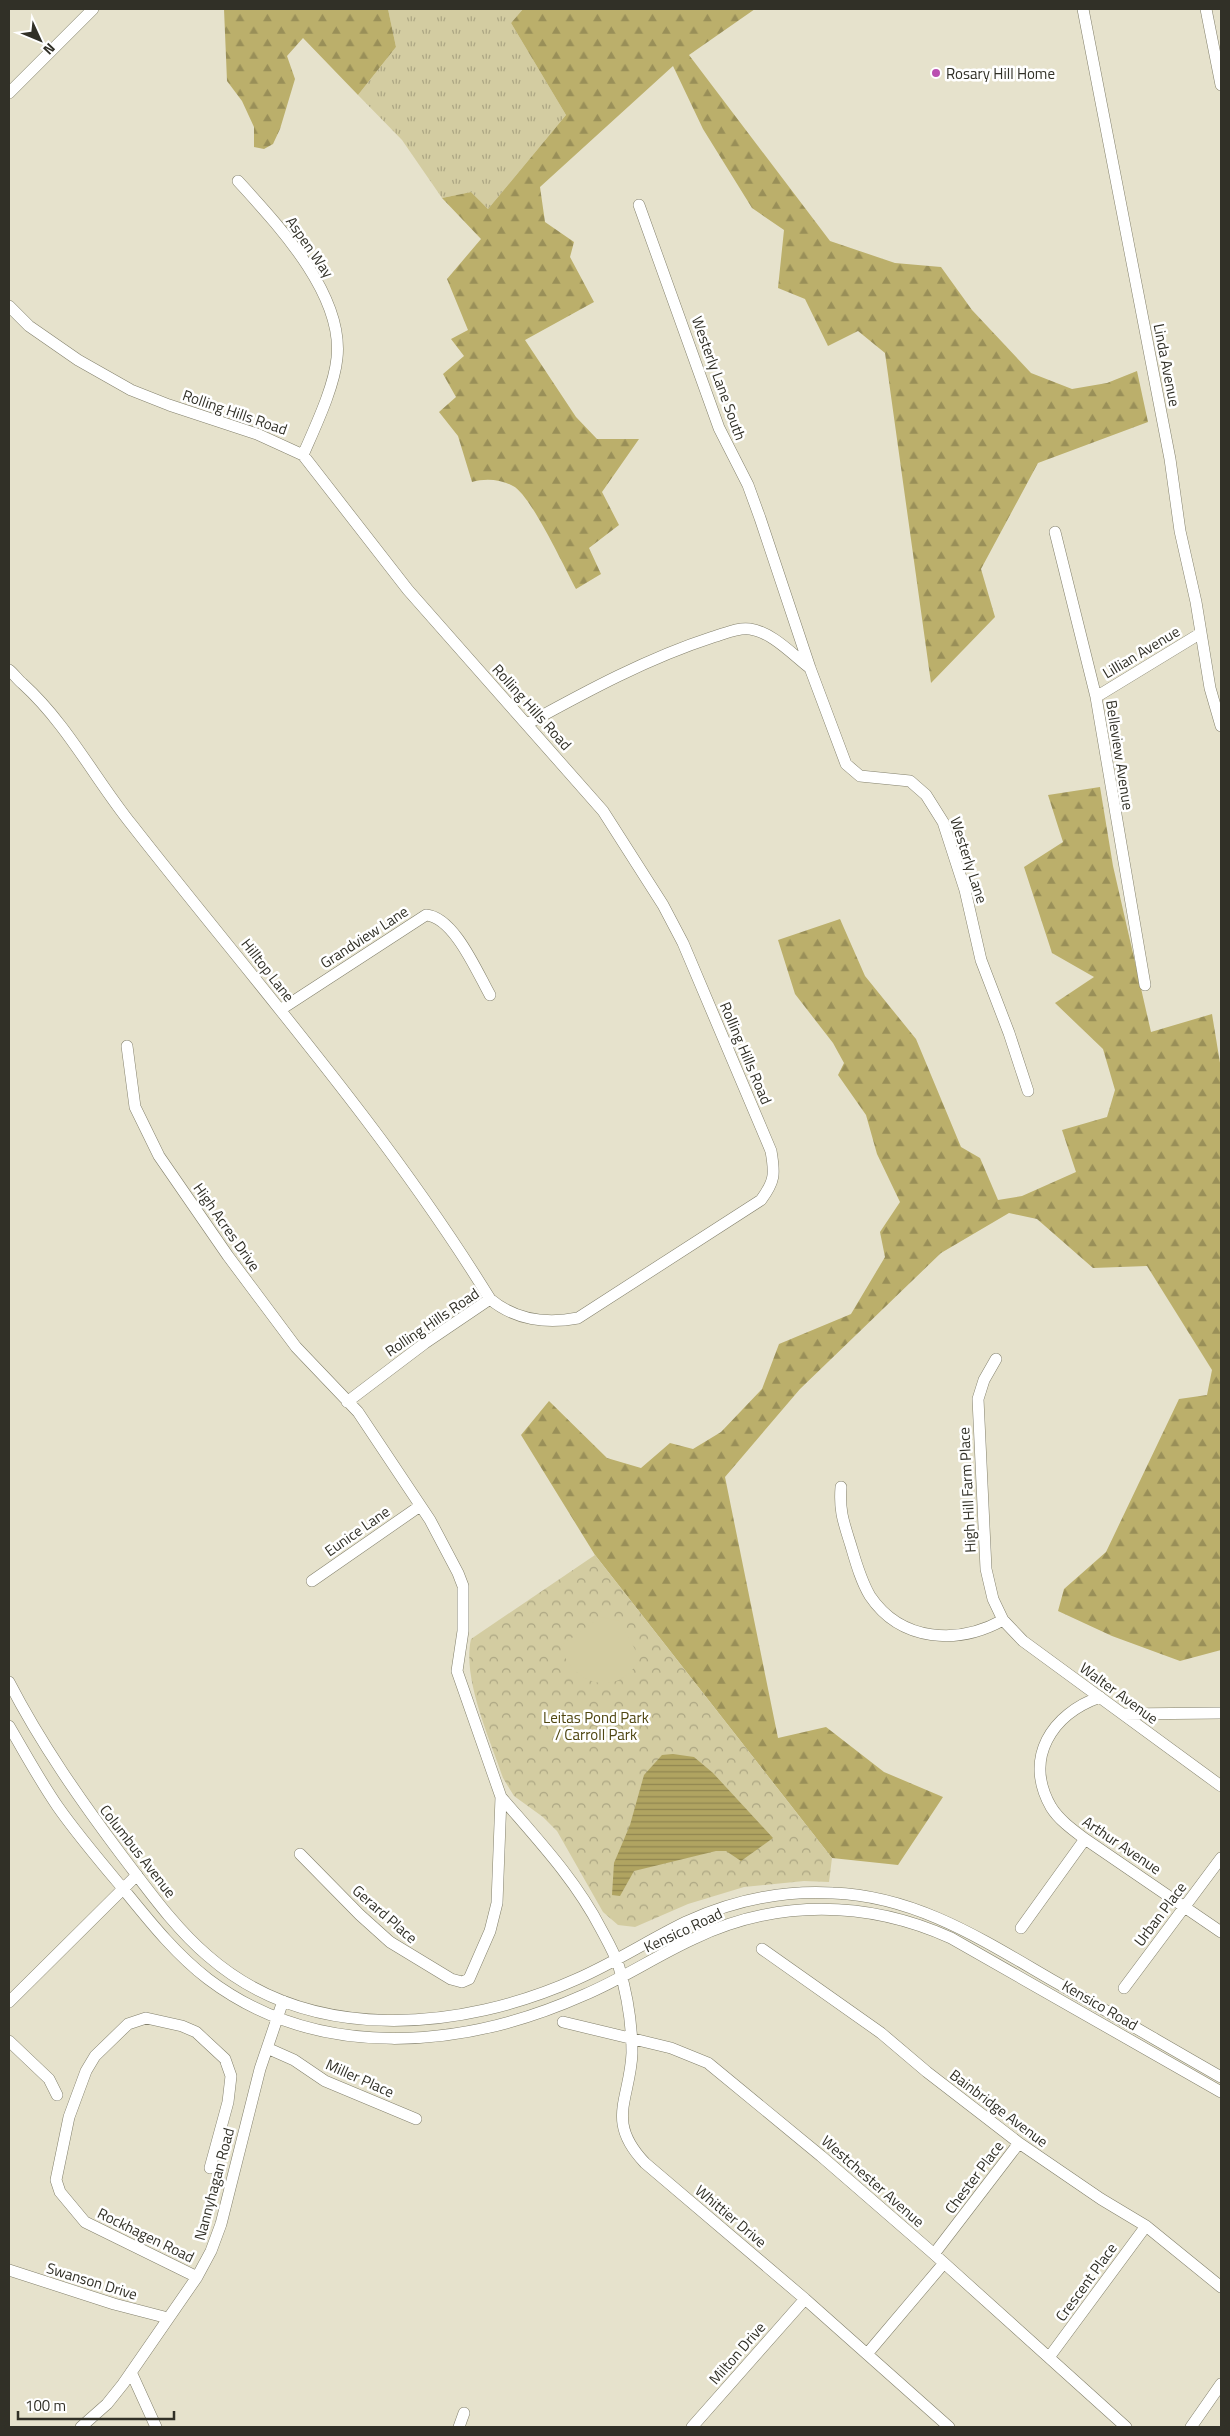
<svg xmlns="http://www.w3.org/2000/svg" width="1230" height="2436" font-family="'Titillium Web',sans-serif">
  <style>
    .grass { fill: url(#grass-tufts) }
    .forest { fill: url(#forest-firs) }
    .park { fill: url(#park-crowns) }
    .pitch { fill: #d3cca1 }
    .water { fill: url(#water-rules) }
    .lines { fill: none; stroke-linecap: round; stroke-linejoin: round }
    .minor-casing { stroke: #83806c; stroke-width: 12 }
    .minor { stroke: #fff; stroke-width: 11 }
    .poi-dot { fill: #ba4fb0; stroke: #fff; stroke-width: 2 }
    .labels { text-anchor: middle; dominant-baseline: central; stroke-width: 5; stroke-linejoin: round; paint-order: stroke }
    .poi-label { font-size: 15px; fill: #313027; stroke: #fff; text-anchor: start }
    .street-label { font-size: 15px; fill: #313027; stroke: #fff }
    .park-label { font-size: 15px; fill: #4f4611; stroke: #fff }
  </style>
  <defs>
    <pattern id="grass-tufts" width="24" height="20" patternUnits="userSpaceOnUse" patternTransform="scale(1.25)"><rect width="24" height="20" fill="#d3cca1"/><path d="M3 7l-1-3M5 7V3M7 7l1-3M15 17l-1-3M17 17v-4M19 17l1-3" fill="none" stroke="#aca683"/></pattern>
    <pattern id="forest-firs" width="22" height="20" patternUnits="userSpaceOnUse" patternTransform="scale(1.25)"><rect width="22" height="20" fill="#bbaf6b"/><path d="M5 1l3.5 6h-7zM16 11l3.5 6h-7z" fill="#998f58"/></pattern>
    <pattern id="park-crowns" width="20" height="18" patternUnits="userSpaceOnUse" patternTransform="scale(1.25)"><rect width="20" height="18" fill="#d3cca1"/><path d="M2 6a3 3 0 1 1 6 0M12 15a3 3 0 1 1 6 0" fill="none" stroke="#aca683"/></pattern>
    <pattern id="water-rules" width="6" height="5" patternUnits="userSpaceOnUse" patternTransform="scale(1.25)"><rect width="6" height="5" fill="#b0a461"/><path d="M0 2.5h6" fill="none" stroke="#908650"/></pattern>
  </defs>
  <rect width="100%" height="100%" fill="#e6e2cc"/>
  <!-- grass -->
  <path class="grass" d="M388 9H523L511 23 566 115 488 209 471 192 442 198 402 140 358 95 396 47Z"/>
  <!-- forest -->
  <path class="forest" d="M224 9H388L396 47 358 95 303 38 287 56 295 79 280 129 273 144 264 149 254 147V127L242 101 227 81Z
    M523 9H755L689 55 830 241 895 263 941 267 972 310 1031 373 1072 389 1107 383 1137 371 1148 422 1038 463 981 569 995 617 931 683 885 353 858 331 828 346 805 299 778 288 784 230 752 208 703 129 673 66 540 187 545 222 574 242 570 257 594 302 525 340 576 417 597 439H639L602 492 619 525 589 548 601 574 576 589C565 569 531 495 513 486 501 479 485 478 472 482L458 436 439 412 456 397 443 374 464 356 451 339 468 330 447 279 481 239 442 198 471 192 488 209 566 115 511 23Z
    M1100 787 1113 866 1151 1032 1212 1014 1221 1069V1650L1180 1661 1112 1636 1058 1611 1064 1589 1106 1552 1179 1399 1207 1395 1212 1370 1147 1266 1093 1268 1037 1219 1009 1213 941 1253 800 1389 725 1477 778 1738 826 1727 884 1772 943 1797 898 1865 832 1858 595 1555 521 1435 549 1401 607 1458 641 1468 670 1443 693 1449 721 1432 762 1389 779 1344 851 1314 885 1257 880 1232 900 1202 877 1154 866 1115 838 1075 844 1063 833 1043 795 994 778 940 840 919 865 976 916 1039 961 1147 980 1158 998 1200 1022 1196 1076 1172 1062 1130 1107 1117 1115 1090 1103 1049 1055 1003 1094 977 1052 953 1024 867 1063 842 1048 795Z"/>
  <!-- park -->
  <path class="park" d="M595 1555 832 1858 829 1882 804 1881 744 1887 688 1904 635 1927 618 1925 603 1912 557 1831 543 1817 514 1796 503 1778C490 1739 462 1679 471 1639Z"/>
  <!-- pitch -->
  <path class="pitch" d="M600 1617 619 1621 640 1658C620 1699 571 1686 561 1646Z"/>
  <!-- water -->
  <path class="water" d="M673 1754 694 1757 713 1773 773 1838 741 1861 726 1851H716L634 1871 620 1896 612 1895 614 1863 630 1825 644 1775 662 1755Z"/>
  <g class="lines">
    <defs>
      <path id="minor" d="M1083 9 1170 459 1180 531 1196 602 1210 688 1221 726
        M1206 9 1221 85
        M9 93 93 9
        M238 181C277 224 344 294 337 358 334 388 315 427 303 455
        M639 205 719 428 748 485 760 518 810 668 846 764 860 776 910 781 926 795 943 822 965 890 981 960 1009 1033 1028 1091
        M9 306 29 326 78 360 131 390 169 405 257 434 303 455 408 590 603 811 663 905 683 943 771 1151C775 1174 775 1181 761 1200L578 1318C547 1324 515 1320 490 1299 386 1130 254 981 132 825 95 779 67 724 23 684 18 680 14 674 9 670
        M1055 532 1096 697 1145 985
        M1096 697 1201 633
        M527 724C587 691 648 658 713 637 724 634 738 627 750 629 772 632 793 655 810 668
        M280 1010 426 915C454 917 477 972 490 995
        M127 1046 135 1107 159 1156 228 1256 296 1347 358 1412 430 1520 458 1573 463 1586V1631L457 1671 501 1797 497 1903 490 1931 469 1979 462 1982 451 1979 390 1942 360 1915 300 1854
        M996 1359 984 1380 978 1399 986 1569 993 1599 1003 1620 1023 1641 1221 1786
        M347 1402 425 1343 490 1299
        M841 1487C839 1512 844 1523 851 1546 856 1563 861 1581 870 1596 901 1642 958 1645 1003 1620
        M312 1581 420 1506
        M9 1682C41 1744 81 1801 123 1857 149 1891 175 1928 208 1956 310 2045 461 2031 577 1979 614 1963 649 1940 686 1922 732 1901 782 1890 833 1893 916 1896 983 1940 1052 1980 1109 2012 1165 2045 1221 2077
        M1100 1697C1052 1714 1023 1758 1051 1807 1059 1820 1073 1830 1085 1839L1221 1932
        M1123 1714 1221 1713
        M9 1726C25 1753 40 1781 58 1807 77 1834 99 1860 120 1885 147 1918 174 1953 208 1979 318 2062 463 2049 584 1995 622 1979 656 1956 693 1939 776 1899 867 1900 951 1938L1221 2092
        M501 1797C538 1840 575 1879 601 1929 608 1942 615 1954 619 1967 627 1994 632 2025 632 2053 630 2100 605 2121 645 2163L805 2299 949 2427
        M1021 1928 1085 1839
        M762 1949 881 2033 927 2072 1019 2143 1101 2199 1146 2226 1221 2287
        M1124 1988 1221 1858
        M9 2002 137 1875
        M563 2022 671 2048 708 2063 821 2156 934 2254 1126 2427
        M9 2041 49 2079 57 2095
        M267 2048 294 2060 325 2081 416 2119
        M934 2254 1019 2143
        M9 2270 114 2304 168 2318
        M197 2277 85 2222 60 2192 56 2180 69 2117 86 2071 95 2056 128 2024 146 2018 182 2026 196 2032 225 2059 231 2076 228 2102 210 2168
        M867 2354 944 2263
        M1050 2356 1146 2226
        M131 2372 156 2427
        M81 2427 107 2404 123 2384 197 2277 211 2251 221 2224 260 2069 283 2001
        M459 2427 464 2413
        M692 2427 805 2299
        M1191 2427 1221 2384"/>
    </defs>
    <!-- minor casing -->
    <use href="#minor" class="minor-casing"/>
    <!-- minor -->
    <use href="#minor" class="minor"/>
  </g>
  <!-- markers -->
  <circle class="poi-dot" cx="936" cy="73" r="5"/>
  <g class="labels">
    <!-- poi labels -->
    <g class="poi-label">
      <text x="946" y="73">Rosary Hill Home</text>
    </g>
    <!-- street labels -->
    <g class="street-label">
      <text transform="translate(310 247) rotate(55)">Aspen Way</text>
      <text transform="translate(1167 365) rotate(79)">Linda Avenue</text>
      <text transform="translate(719 378) rotate(70)">Westerly Lane South</text>
      <text transform="translate(235 412) rotate(19)">Rolling Hills Road</text>
      <text transform="translate(1141 652) rotate(-31)">Lillian Avenue</text>
      <text transform="translate(532 707) rotate(48)">Rolling Hills Road</text>
      <text transform="translate(1120 755) rotate(81)">Belleview Avenue</text>
      <text transform="translate(969 860) rotate(72)">Westerly Lane</text>
      <text transform="translate(364 937) rotate(-33)">Grandview Lane</text>
      <text transform="translate(268 970) rotate(52)">Hilltop Lane</text>
      <text transform="translate(746 1053) rotate(67)">Rolling Hills Road</text>
      <text transform="translate(227 1227) rotate(55)">High Acres Drive</text>
      <text transform="translate(432 1322) rotate(-34)">Rolling Hills Road</text>
      <text transform="translate(967 1490) rotate(-93)">High Hill Farm Place</text>
      <text transform="translate(357 1531) rotate(-35)">Eunice Lane</text>
      <text transform="translate(1119 1693) rotate(36)">Walter Avenue</text>
      <text transform="translate(1122 1845) rotate(34)">Arthur Avenue</text>
      <text transform="translate(138 1851) rotate(52)">Columbus Avenue</text>
      <text transform="translate(385 1914) rotate(41)">Gerard Place</text>
      <text transform="translate(1160 1914) rotate(-53)">Urban Place</text>
      <text transform="translate(683 1930) rotate(-25)">Kensico Road</text>
      <text transform="translate(1100 2005) rotate(30)">Kensico Road</text>
      <text transform="translate(360 2078) rotate(24)">Miller Place</text>
      <text transform="translate(999 2108) rotate(37)">Bainbridge Avenue</text>
      <text transform="translate(974 2177) rotate(-53)">Chester Place</text>
      <text transform="translate(873 2181) rotate(41)">Westchester Avenue</text>
      <text transform="translate(214 2184) rotate(-75)">Nannyhagan Road</text>
      <text transform="translate(731 2216) rotate(40)">Whittier Drive</text>
      <text transform="translate(146 2235) rotate(26)">Rockhagen Road</text>
      <text transform="translate(92 2281) rotate(17)">Swanson Drive</text>
      <text transform="translate(1086 2282) rotate(-54)">Crescent Place</text>
      <text transform="translate(737 2353) rotate(-49)">Milton Drive</text>
    </g>
    <!-- park labels -->
    <g class="park-label">
      <text x="596" y="1717">Leitas Pond Park<tspan x="596" dy="17">/ Carroll Park</tspan></text>
    </g>
  </g>
  <!-- border -->
  <rect width="1230" height="2436" fill="none" stroke="#313027" stroke-width="20"/>
  <!-- north arrow -->
  <g transform="translate(40 40) rotate(134)" stroke="#ffffff" stroke-width="4" paint-order="stroke">
  <path d="M0-4L9 19L0 12L-9 19Z" fill="#313027"/>
  <text y="-8" font-size="14" font-weight="bold" text-anchor="middle" fill="#313027">N</text>
  </g>
  <!-- scale -->
  <path d="M18 2411v8h156v-8" fill="none" stroke="#313027" stroke-width="2.5"/>
  <text x="25" y="2411" font-size="15" fill="#313027" stroke="#ffffff" stroke-width="4" paint-order="stroke">100 m</text>
</svg>
